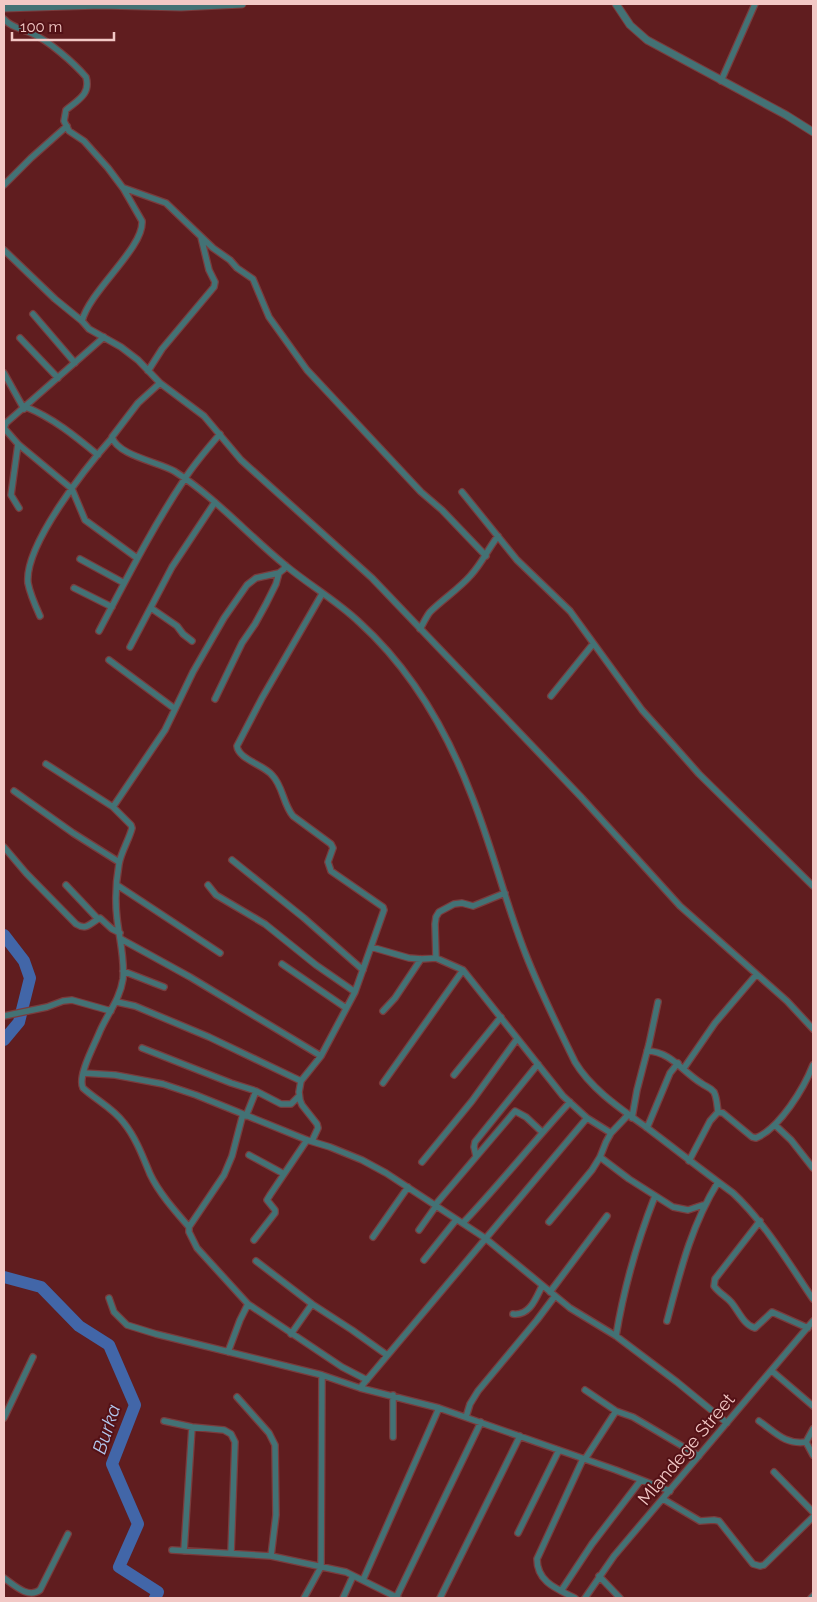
<svg xmlns="http://www.w3.org/2000/svg" width="817" height="1602" font-family="Raleway,sans-serif">
  <style>
    .lines { fill: none; stroke-linecap: round; stroke-linejoin: round }
    .river { stroke: #4266a8; stroke-width: 12 }
    .minor-casing { stroke: #7a3c3d; stroke-width: 8 }
    .tertiary-casing { stroke: #7a3c3d; stroke-width: 9 }
    .minor { stroke: #437275; stroke-width: 5.5 }
    .tertiary { stroke: #437275; stroke-width: 7 }
    .labels { text-anchor: middle; dominant-baseline: central; stroke-width: 4; stroke-linejoin: round; paint-order: stroke }
    .street-label { font-size: 18px; fill: #f2c8c5; stroke: #531116 }
    .water-label { font-size: 19px; font-style: italic; fill: #b3c8ed; stroke: #531116 }
  </style>
  <rect width="100%" height="100%" fill="#601d1f"/>
  <g class="lines">
    <!-- river -->
    <path class="river" d="M4 935 24 961 30 978 19 1022 4 1040
      M4 1277 41 1287 79 1326 109 1345 135 1405 112 1464 138 1524 119 1567 158 1592 155 1598"/>
    <defs>
      <path id="minor" d="M4 19C12 28 21 28 31 33 48 40 74 63 86 77 91 94 78 100 66 110L64 121 69 131 84 141 108 168 123 188 142 221C144 248 90 290 82 321L89 329 121 347 138 360 160 383 204 416 241 460 372 578 582 798 680 906 787 1001 813 1029
        M721 81 755 4
        M4 185 31 158 67 126
        M124 188 166 203 213 248 230 260 237 268 253 279 269 317 307 370 421 492 442 510 486 556
        M4 250 55 299 82 321
        M33 314 75 363
        M104 337 6 423 4 428 18 444 72 489 85 520 137 558
        M20 338 58 378
        M148 371 162 349 214 287 215 282 209 270 201 237
        M4 373 24 409
        M160 383 138 403 112 437C117 455 158 462 174 471 215 497 248 535 285 565 309 585 337 601 359 622 411 669 446 729 471 794 492 846 505 902 526 955 540 991 558 1027 575 1062 591 1089 621 1109 646 1127 675 1149 703 1171 733 1193 765 1223 788 1262 813 1299
        M26 407C53 418 75 436 98 455
        M18 444 11 495 19 508
        M462 492 517 560 570 611 642 710 676 748 699 774 813 886
        M80 559 124 583
        M74 588 112 607
        M151 608 177 626 183 634 192 641
        M40 616C35 605 30 594 28 583 24 545 87 466 112 438
        M420 629C423 624 426 617 430 612 443 599 459 589 471 575 482 563 488 549 498 536
        M99 631C126 580 152 528 184 480 194 464 207 449 220 434
        M130 647 172 567 215 502
        M109 660 175 709
        M551 696 593 644
        M215 699 242 643 255 624 266 604 276 584 279 573
        M46 764 113 807 131 825 132 828C129 840 121 852 119 864 116 881 115 901 117 918 119 937 125 959 123 979 120 999 108 1013 100 1031 95 1044 77 1076 83 1088 96 1100 113 1108 124 1123 136 1138 143 1157 150 1174 159 1193 175 1211 189 1227V1232L197 1248 248 1304 342 1367 367 1380
        M14 791 73 833 119 862
        M113 807 165 730 193 672 224 618 247 585 256 578 279 573 284 569 285 565
        M4 847 26 873 76 924C87 931 90 923 100 918L112 929 120 933
        M232 860 304 918 363 970
        M66 885 98 919
        M117 885 220 953
        M208 885 216 895 265 924 316 965 355 992
        M121 939 190 977 321 1056
        M371 947 409 958 421 959 436 958 463 970 563 1096 587 1118 611 1133
        M436 958 435 924 436 917 439 912 454 904 462 903 473 906 505 893
        M282 964 346 1008
        M123 971 164 987
        M117 1002 135 1006 209 1037 301 1081
        M383 1011 395 998 421 959
        M4 1016 47 1007 63 1001 72 1000 111 1011
        M142 1048 231 1083 256 1091 281 1104H291L299 1096
        M647 1051C670 1051 683 1072 701 1083 706 1087 710 1087 714 1092 717 1098 717 1105 718 1112
        M684 1068 715 1023 756 975
        M83 1073 115 1075 163 1084 196 1095 307 1140 330 1147 362 1160 386 1173 485 1238 570 1308 616 1336 677 1382 727 1423
        M454 1075 501 1017
        M383 1083 463 970
        M246 1116 256 1091
        M632 1118 637 1090 649 1044 658 1002
        M775 1125 791 1140 813 1168
        M647 1128 670 1073 678 1063
        M312 1141 318 1128 317 1124 302 1105 300 1100 299 1092 301 1081 321 1056 355 992 384 910 383 907 331 871 328 862 333 848 331 844 293 816C283 804 283 786 272 775 264 765 238 759 237 746L262 698 322 594
        M249 1155 284 1174
        M476 1156 474 1147 475 1142 538 1064
        M600 1157 629 1179 673 1207 688 1210 703 1205
        M689 1161 710 1121 718 1112 723 1113 752 1137 756 1138C780 1128 804 1088 813 1065
        M422 1162 472 1101 517 1039
        M436 1204 515 1111 526 1117 542 1132
        M760 1221 715 1279 714 1286C718 1292 725 1296 730 1301 738 1309 743 1325 755 1328L772 1312 808 1328
        M549 1222 592 1170 600 1157 606 1142 611 1133 628 1115
        M463 1223C500 1184 533 1142 570 1102
        M189 1227 224 1175 232 1156 243 1114
        M419 1230 436 1206
        M373 1237 408 1187
        M254 1240 275 1213V1210L267 1200 270 1195 307 1140
        M424 1260 456 1220
        M256 1261 312 1304 352 1330 387 1355
        M550 1292 607 1216
        M109 1298 114 1312 127 1325 156 1334 322 1375 360 1388 439 1408 616 1470 670 1491
        M513 1314C530 1316 536 1298 542 1286
        M667 1321C680 1272 691 1226 718 1182
        M291 1334 312 1304
        M616 1336C624 1287 637 1242 655 1196
        M228 1352 240 1320 248 1304
        M772 1371 813 1406
        M360 1388 587 1118
        M585 1390 616 1411 633 1417 699 1456
        M237 1397 269 1433 275 1445 276 1515 271 1556
        M466 1417 470 1404 478 1391 537 1320 555 1296
        M4 1418 33 1357
        M164 1421 192 1427 224 1430 231 1434 235 1442 231 1553
        M759 1421C775 1432 785 1445 806 1442
        M813 1429 806 1442 813 1455
        M393 1437V1395
        M585 1459 616 1411
        M774 1472 813 1512
        M663 1499 700 1521 714 1520 719 1521 753 1564 760 1566 764 1565 813 1517
        M518 1533 559 1450
        M172 1550 271 1556 346 1572 398 1598
        M184 1551 192 1427
        M599 1576 620 1598
        M4 1578C14 1585 28 1599 40 1590L68 1534
        M363 1580 439 1408
        M561 1591 592 1544 641 1480
        M304 1598 321 1567 322 1375
        M343 1598 353 1576
        M396 1598 481 1422
        M440 1598 520 1436
        M575 1598C557 1589 537 1582 537 1559L583 1459
        M585 1598 614 1556 813 1321
        M811 1598 813 1596"/>
      <path id="tertiary" d="M616 4 630 25 647 40 786 115 813 132
        M4 8 101 5 181 7 242 4"/>
    </defs>
    <!-- minor casing -->
    <use href="#minor" class="minor-casing"/>
    <!-- tertiary casing -->
    <use href="#tertiary" class="tertiary-casing"/>
    <!-- minor -->
    <use href="#minor" class="minor"/>
    <!-- tertiary -->
    <use href="#tertiary" class="tertiary"/>
  </g>
  <g class="labels">
    <!-- street labels -->
    <g class="street-label">
      <text transform="translate(686 1449) rotate(-50)">Mlandege Street</text>
    </g>
    <!-- water labels -->
    <g class="water-label">
      <text transform="translate(106 1429) rotate(-72)">Burka</text>
    </g>
  </g>
  <!-- border -->
  <rect width="817" height="1602" fill="none" stroke="#f2c8c5" stroke-width="10"/>
  <!-- scale -->
  <path d="M12 32v8h102v-8" fill="none" stroke="#f2c8c5" stroke-width="2.5"/>
  <text x="20" y="32" font-size="15" fill="#f2c8c5" stroke="#531116" stroke-width="4" paint-order="stroke">100 m</text>
</svg>
